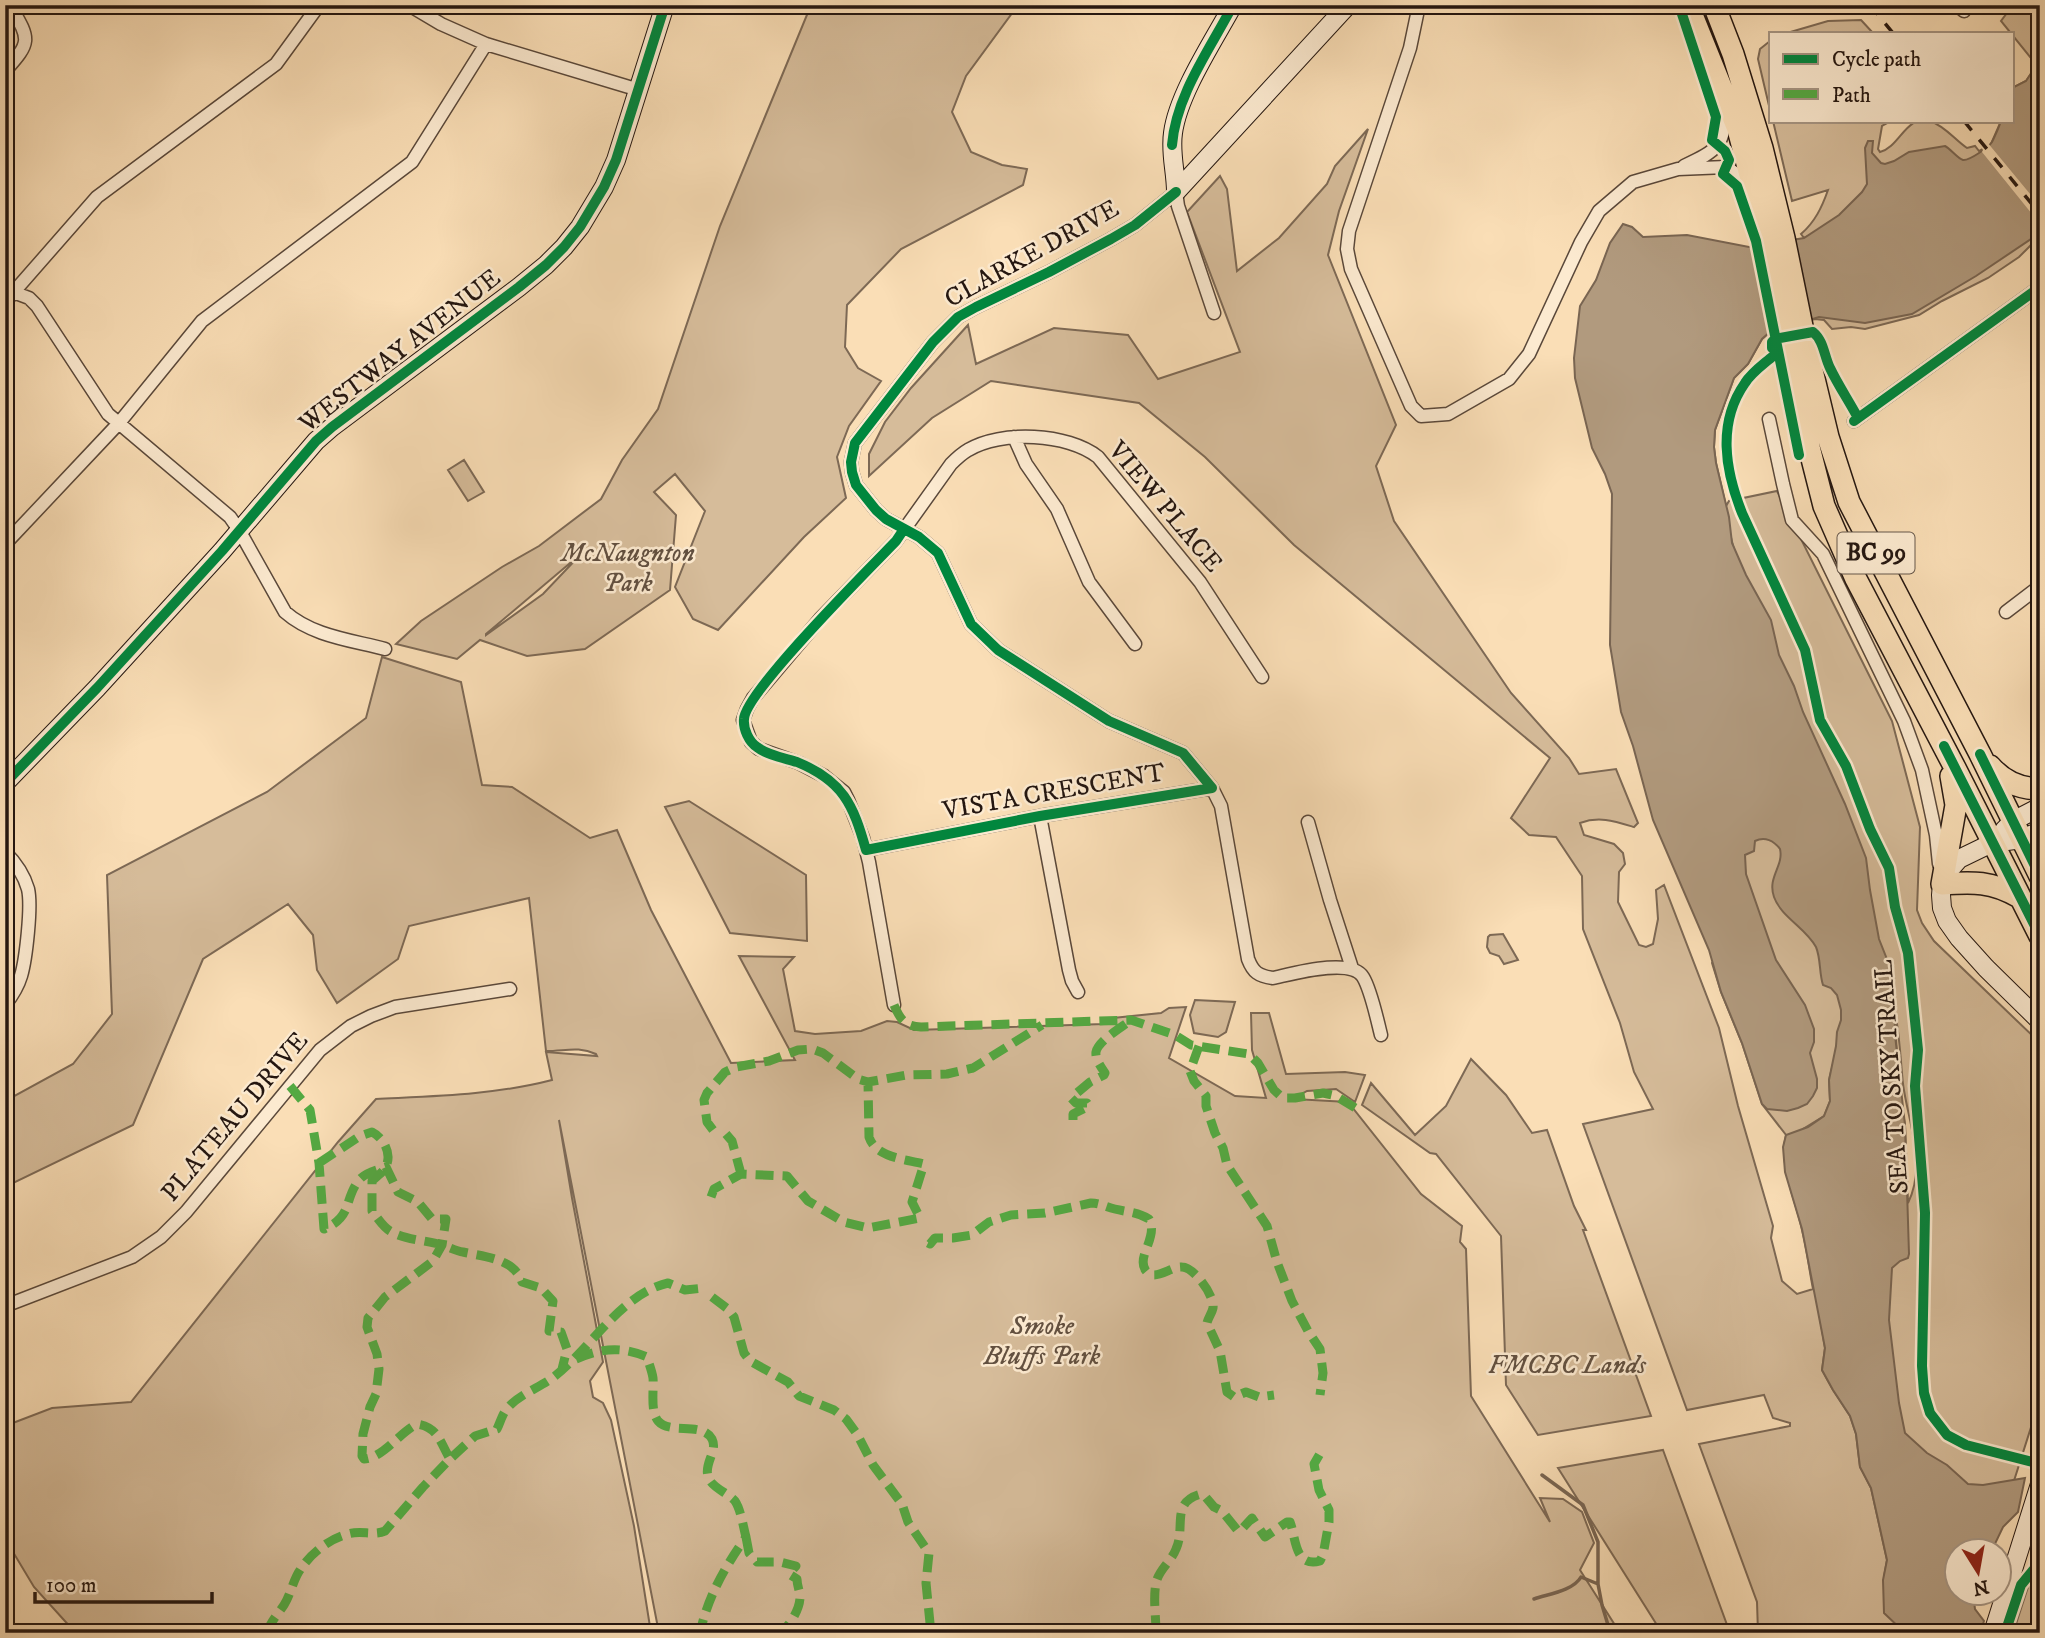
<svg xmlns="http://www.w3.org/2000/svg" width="2045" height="1638" font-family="'IM FELL DW Pica',serif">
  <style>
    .green { fill: #d6bc9a; stroke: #7d6955; stroke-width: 2; fill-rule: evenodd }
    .water { fill: #b19a7e; stroke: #796552; stroke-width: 2 }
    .pier { fill: #fadeb6 }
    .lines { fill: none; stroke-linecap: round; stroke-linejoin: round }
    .stream { stroke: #796552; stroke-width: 3.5 }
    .street-casing { stroke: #5a483a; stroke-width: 15 }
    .secondary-casing { stroke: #241610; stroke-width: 20 }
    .highway-casing { stroke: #241610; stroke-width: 24 }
    .street { stroke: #fcead0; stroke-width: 12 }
    .secondary { stroke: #fcead0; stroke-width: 18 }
    .highway { stroke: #fadeb6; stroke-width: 21 }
    .rail { stroke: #241610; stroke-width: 3.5; stroke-dasharray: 12 12; stroke-linecap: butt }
    .quiet { stroke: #53a942; stroke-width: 9; stroke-dasharray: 18 9; stroke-linecap: butt }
    .cycleway-casing { stroke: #fcead0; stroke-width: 15 }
    .cycleway { stroke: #00873e; stroke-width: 10 }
    .labels { text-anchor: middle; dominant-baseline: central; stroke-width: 5; stroke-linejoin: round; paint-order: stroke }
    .shield { fill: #fcead0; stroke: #65564a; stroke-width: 2 }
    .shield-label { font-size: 24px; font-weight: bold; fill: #241610 }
    .street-label { font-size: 26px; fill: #241610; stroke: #fcead0 }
    .park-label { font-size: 26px; font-style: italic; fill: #625040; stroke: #fcead0 }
  </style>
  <rect width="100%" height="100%" fill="#fadeb6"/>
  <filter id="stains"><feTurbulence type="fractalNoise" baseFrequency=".00286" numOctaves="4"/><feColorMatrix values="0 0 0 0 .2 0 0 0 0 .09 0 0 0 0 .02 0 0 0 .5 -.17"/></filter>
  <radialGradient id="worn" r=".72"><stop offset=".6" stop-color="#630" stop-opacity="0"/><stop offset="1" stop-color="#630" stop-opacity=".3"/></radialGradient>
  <!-- green -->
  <path class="green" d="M811 5H1018L966 76 952 112 971 152 1002 165 1027 169 1023 185 901 249 847 305 845 347 858 368 881 381 849 426 837 457 846 498 804 537 718 630 693 619 675 587 705 511 675 474 654 492 676 515 670 590 585 649 527 656 480 640 457 659 396 644 421 621 502 567 539 546 601 499 622 460 658 409 720 226ZM582 553 543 594 486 635V634Z
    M2013 5H2040V50L2030 57 2001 21Z
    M1861 20 1873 33H1787L1828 21Z
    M1770 41V110L1758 59 1760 49Z
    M2040 67 2014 128 2000 149 1804 238 1801 234C1815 222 1822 207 1828 190L1792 201 1773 121H1891L1882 126 1878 149 1880 152C1900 147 1906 114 1930 121 1945 126 1955 140 1967 148L1975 146 1979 151 1991 144 2001 121H2012V88L2026 81 2034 69Z
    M1368 129 1339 211 1328 255 1396 425 1376 466 1394 521 1511 693 1569 758 1579 774 1616 769 1638 823 1634 827C1614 821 1599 816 1580 823L1584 835 1614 844 1623 853 1625 864 1619 872 1618 902 1639 945 1646 947 1653 944 1658 919 1656 890 1664 885 1719 1028 1738 1106 1773 1226 1771 1238 1782 1281 1797 1294 1813 1289C1809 1269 1807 1249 1802 1230 1796 1201 1778 1164 1786 1135L1762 1104 1742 1043 1721 992 1712 963 1749 907 1732 743 1852 986 1829 1080 1830 1101 1824 1116 1803 1129 1820 1318 1825 1348 1822 1370 1833 1390 1850 1416 1856 1434 1860 1467 1871 1488 1887 1560 1884 1577 1896 1625 1905 1633H1758L1757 1602 1699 1444 1790 1426V1423L1773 1418 1764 1395 1687 1410 1583 1124 1653 1109 1634 1072 1620 1023 1583 929 1582 876 1556 837 1529 835 1511 818 1550 758 1294 545 1205 457 1139 403 991 381 932 418 869 476V454L885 422 911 388 968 325 976 364 1054 328 1128 335 1158 379 1240 352 1187 212 1220 176 1227 189 1237 271 1279 238 1327 184 1335 166Z
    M2040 170V236L2019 257 1988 278 1942 301 1919 315 1865 329 1851 327 1832 329 1824 320 1815 319 1770 332 1762 339 1748 364 1734 378 1715 430 1714 447 1716 463 1726 506 1729 501 1777 491 1892 721 1920 827 1917 910 1922 923 1934 941 2040 1043V1399L2012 1487 1963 1486 1898 1439 1863 1099 1749 609 1680 335ZM1895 1019 1897 1024C1900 1044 1901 1064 1903 1084 1908 1122 1927 1165 1908 1203L1905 1125 1899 1087Z
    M464 460 484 492 468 501 448 470Z
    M382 657 461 682 482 785 512 787 590 838 617 830 651 910 731 1063 795 1060 739 956 794 957 783 969 795 1031 815 1034 861 1031 887 1021 897 1022 914 1030 1104 1024 1113 1018 1161 1013 1169 1008 1186 1007 1169 1058 1235 1096 1266 1098 1252 1050 1251 1013H1269L1286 1074 1345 1072 1365 1075 1355 1102 1336 1089 1307 1091 1293 1099 1348 1102 1421 1194 1462 1226 1460 1242 1466 1249 1471 1396 1550 1522 1540 1498 1563 1499 1582 1512 1594 1543 1580 1570 1620 1633H659L559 1120 572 1198 603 1362 590 1381 593 1397 603 1403 611 1420 634 1526 651 1633H73V1630L34 1587 7 1542 5 1513V1426L52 1408 131 1402 338 1142 376 1099C435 1096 494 1095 552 1080L546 1052 597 1056 596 1054C578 1046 566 1051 546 1051L529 898 409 926 398 959 337 1003 317 970 313 935 288 904 203 959 133 1125 5 1187V1101L73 1064 112 1014 107 875 267 792 366 718Z
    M689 801 806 875 807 941 730 933 665 807Z
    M1503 934 1518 960 1504 964 1499 956 1490 953 1487 947 1488 937 1490 935Z
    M1195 1000 1235 1002 1226 1032 1218 1037 1194 1033 1190 1015Z
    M1471 1059 1506 1095 1532 1133 1547 1130 1574 1206 1586 1230H1583L1651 1416 1538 1435 1506 1385 1501 1236 1436 1154 1430 1153 1362 1105 1371 1083 1415 1135 1446 1106Z
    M1663 1450 1730 1633H1662L1558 1468Z
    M2040 1550V1633H2033L2015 1627Z"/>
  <!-- water -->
  <path class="water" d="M2040 67V233L1976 276 1912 314 1865 323 1819 317 1770 332 1762 339 1748 364 1734 378 1715 430 1714 447 1716 463 1729 517 1732 543 1746 575 1771 620 1779 655 1794 686 1803 712 1845 804 1866 858 1870 890 1879 939 1894 977 1895 1035 1905 1125 1909 1254 1908 1258 1900 1261 1892 1268 1889 1320 1899 1403 1905 1433 1927 1453 1947 1465 1968 1484 1983 1485 2025 1478 2018 1512 2003 1527 1992 1550H1958V1592L1973 1593 1975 1609 1984 1621 1980 1633H1905L1884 1613 1883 1580 1887 1560 1871 1488 1860 1467 1856 1434 1850 1416 1833 1390 1822 1370 1825 1348 1802 1229 1785 1172 1783 1147 1786 1135 1808 1127 1824 1116 1830 1101 1829 1080 1836 1046 1837 1032 1841 1020V1010L1837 995 1831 988 1823 985C1819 973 1821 959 1816 947 1806 928 1781 917 1774 897 1767 877 1784 866 1780 849 1774 841 1765 836 1755 841L1754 851 1745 855 1746 874 1776 960 1805 1005 1814 1029V1042L1810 1053 1817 1079V1088L1813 1096 1807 1104 1798 1108 1787 1111 1767 1109 1762 1104 1742 1043 1721 992 1709 950 1653 820 1633 746 1621 712 1610 645 1612 494 1605 474 1592 448 1575 378 1574 358 1580 306 1596 280 1610 243 1623 224 1632 227 1643 237 1687 235 1749 247 1804 238 1839 215 1862 192 1867 184 1865 148 1868 141H1873L1872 153 1881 163 1885 164 1894 161 1909 152 1945 146C1951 149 1957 158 1963 160 1969 161 1989 147 1992 142 1995 136 1999 127 2001 121H2012V88L2026 81 2034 69Z"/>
  <!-- pier -->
  <path class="pier" d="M1987 142 2040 206V224L1982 152 1983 150 1980 146Z"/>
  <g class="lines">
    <!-- stream -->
    <path class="stream" d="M1542 1475 1583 1505 1598 1542V1584L1602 1605 1608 1625 1614 1633
      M1534 1599C1548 1594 1573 1591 1581 1577L1598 1584"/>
    <defs>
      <path id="street" d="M409 5 441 24 486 44 639 90
        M1419 5 1410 48 1349 231 1347 249 1351 269 1411 406 1421 416 1448 414 1509 379 1529 354 1581 242 1599 211 1633 182 1678 169 1726 167 1752 184
        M1957 5 1964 11
        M5 71C32 41 30 40 10 5
        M1684 166C1718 150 1725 146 1725 106
        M1176 192 1178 206 1214 313
        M5 289 29 298 37 306 108 414 230 517 239 530 285 612C312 636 351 640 385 649
        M5 302 97 197 276 64 319 5
        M1769 419 1783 484 1792 520 1823 554 1904 721 1922 770 1936 835 1939 864
        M1854 421 2040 287
        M1014 437 1026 464 1057 509 1089 582 1135 644
        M5 544 119 423 202 321 412 162 486 44
        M2006 612 2040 586
        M1212 788 1221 806 1248 959C1253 972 1258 976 1273 978 1292 974 1351 957 1363 977 1371 990 1377 1019 1381 1035
        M1040 816 1069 970 1072 981 1078 992
        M1308 822 1330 900 1352 968
        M866 850 1040 816 1212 788 1183 753 1109 721 998 650 971 624 938 553 919 537 886 519 876 510 856 485 852 472 851 462 855 443 933 342 958 317 976 307 1049 272 1111 239 1135 225 1176 192
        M5 852C15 862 24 875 28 889 32 906 26 959 21 976 18 986 12 996 5 1005
        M894 1005 869 862 863 838 848 800 844 792 824 776 799 763 759 749 751 742 743 720 747 709 753 698 820 619 896 541 951 464C956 459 961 454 968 450 1001 430 1068 433 1098 457L1200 582 1262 677
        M5 1306 132 1257 161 1237 186 1212 320 1050 351 1026 371 1016 395 1007 510 989"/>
      <path id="secondary" d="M1176 192 1348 5
        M1176 192C1176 172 1170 153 1173 133 1178 94 1214 40 1233 5
        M5 783 97 688 222 551 316 441 332 427 519 287 546 265 564 247 580 227 604 187 616 160 665 5
        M2004 830 2013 821 2040 807
        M2040 831 2022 839 1992 843 1959 859 1951 868 1942 884 1941 895 1942 908 1947 921 1959 938 1986 968 2040 1021
        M1993 1633 2040 1484"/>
      <path id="highway" d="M1688 5 1738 129 1767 240 1805 431 1824 506 1856 579 1954 766 2040 936
        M1714 5 1733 54 1762 148 1784 238 1805 341 1828 437 1849 502 1980 754 2040 876
        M1990 766C2003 781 2019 789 2040 789
        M1951 776 1956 805 1942 884C1973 882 1992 881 2019 897"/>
    </defs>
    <!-- street casing -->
    <use href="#street" class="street-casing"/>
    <!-- secondary casing -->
    <use href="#secondary" class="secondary-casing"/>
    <!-- highway casing -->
    <use href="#highway" class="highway-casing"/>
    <!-- street -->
    <use href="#street" class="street"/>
    <!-- secondary -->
    <use href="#secondary" class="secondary"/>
    <!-- highway -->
    <use href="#highway" class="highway"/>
    <!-- rail -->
    <path class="rail" d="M1870 5 1893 33
      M1964 121 2040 214"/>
    <!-- quiet -->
    <path class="quiet" d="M894 1005C900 1019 904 1026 921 1027L1131 1020 1175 1035 1191 1045 1249 1054 1258 1063 1274 1090 1283 1098H1295L1323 1093 1336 1096 1357 1109
      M1199 1046 1190 1071 1194 1081 1206 1096V1106L1215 1133 1223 1148 1227 1165 1267 1226 1277 1262 1292 1301 1308 1331 1320 1349 1323 1373 1320 1395
      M290 1086 310 1110 319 1163 324 1229C354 1216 343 1199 360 1179 367 1172 377 1170 386 1167L398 1192 418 1202 432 1219H446L442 1245 433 1261 385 1297 368 1318 367 1327 377 1354 379 1369 376 1394 370 1407 363 1434 362 1456 364 1459C383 1458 399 1433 417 1424 438 1427 440 1442 450 1459
      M1073 1120V1114L1089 1106 1087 1103H1076L1071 1098 1090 1082 1104 1075 1105 1073C1101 1067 1095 1059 1096 1052 1098 1041 1122 1027 1131 1020
      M713 1130 707 1122 704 1100 707 1093 725 1072 736 1067 769 1061 798 1050 812 1049 823 1053 858 1079 868 1082 907 1075 947 1074 973 1068 1042 1025
      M726 1134 732 1141 741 1174
      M319 1163 360 1136 372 1132C384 1138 393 1155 385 1168 383 1172 376 1177 372 1181V1211C377 1217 383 1227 390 1231 405 1240 425 1240 442 1245 449 1247 456 1251 463 1252 484 1257 514 1258 522 1282L541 1288 553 1301 549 1331 561 1332 567 1349 562 1369
      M711 1197 714 1189 741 1174 787 1176 808 1201 844 1222 868 1228 920 1218 912 1202 924 1164C905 1159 876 1158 869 1137L868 1082
      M928 1243 930 1244 935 1238H953L972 1235 989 1222 1011 1215 1045 1213 1091 1203C1098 1203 1102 1205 1108 1207 1122 1212 1136 1211 1149 1219 1159 1238 1135 1257 1146 1271 1155 1282 1171 1266 1182 1267 1194 1267 1215 1296 1213 1308 1212 1313 1208 1318 1207 1323L1220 1351 1227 1392 1234 1397 1246 1392 1259 1397 1274 1395
      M712 1297 728 1309 734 1317 744 1353 750 1361 788 1382 799 1396 834 1410 846 1419 857 1434 873 1465 902 1504 908 1522 929 1553 926 1583 931 1633
      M576 1359C602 1348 621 1346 647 1357 649 1364 652 1371 653 1378 654 1390 650 1411 658 1421 670 1435 702 1421 712 1439 718 1451 704 1463 708 1476 711 1488 727 1492 735 1501 741 1510 743 1526 746 1537 725 1567 708 1596 700 1633
      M746 1537 749 1553 757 1562H780L796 1566 789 1574 797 1579C797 1586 800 1591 800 1597 800 1609 790 1625 781 1633
      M267 1633C270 1622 278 1614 284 1605 291 1594 293 1580 300 1570 310 1554 330 1538 348 1534 361 1530 373 1536 385 1531L423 1487 450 1459 475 1436 497 1429C500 1423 502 1415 506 1410 518 1394 540 1388 555 1376 592 1347 621 1294 668 1283L685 1290 704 1288
      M1156 1633C1156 1617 1153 1598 1156 1583 1159 1569 1171 1562 1176 1549 1186 1528 1170 1502 1201 1494L1204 1495 1214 1507 1222 1511 1238 1531H1240L1252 1518 1265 1537 1287 1522H1290C1296 1537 1294 1568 1320 1561L1323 1555 1329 1522V1510L1319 1490 1314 1464 1322 1450"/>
    <defs>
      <path id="cycleway" d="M1679 5 1716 117 1712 140 1725 151 1729 160 1723 174 1737 186 1756 241 1799 455
        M1172 145C1176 95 1210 49 1233 5
        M1772 348V342L1775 339 1813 332C1824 341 1824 356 1830 368 1838 385 1849 401 1858 418
        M1773 356C1764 364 1752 372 1745 383 1717 423 1725 470 1742 513L1805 650 1820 720 1846 766 1870 829 1889 868 1895 907 1908 953 1918 1050 1915 1086 1925 1213 1922 1366 1924 1393 1930 1413 1947 1435 1966 1445 2040 1464
        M1854 421 2040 287
        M904 529 896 541C871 567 745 692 744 719 743 729 749 742 757 747 767 755 784 758 797 762 843 781 853 804 866 850L1040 816 1212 788 1183 753 1109 721 998 650 971 624 938 553 919 537 886 519 876 510 856 485 852 472 851 462 855 443 933 342 958 317 976 307 1049 272 1111 239 1135 225 1176 192
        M1944 746 2040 936
        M1980 754 2040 876
        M5 783 97 688 222 551 316 441 332 427 519 287 546 265 564 247 580 227 604 187 616 160 665 5
        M2005 1633 2021 1585 2035 1568 2040 1540"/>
    </defs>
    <!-- cycleway casing -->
    <use href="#cycleway" class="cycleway-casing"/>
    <!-- cycleway -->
    <use href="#cycleway" class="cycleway"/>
  </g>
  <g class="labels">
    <!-- shield labels -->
    <rect class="shield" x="1837.5" y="532.5" width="77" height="41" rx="5"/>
    <g class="shield-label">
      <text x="1876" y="553">BC 99</text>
    </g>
    <!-- street labels -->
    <g class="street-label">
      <text transform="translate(1032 254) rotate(-29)">CLARKE DRIVE</text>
      <text transform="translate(400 351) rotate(-38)">WESTWAY AVENUE</text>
      <text transform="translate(1165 507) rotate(50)">VIEW PLACE</text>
      <text transform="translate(1054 792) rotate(-10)">VISTA CRESCENT</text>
      <text transform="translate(1892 1077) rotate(-94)">SEA TO SKY TRAIL</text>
      <text transform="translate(235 1117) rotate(-50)">PLATEAU DRIVE</text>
    </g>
    <!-- park labels -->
    <g class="park-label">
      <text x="628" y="553">McNaugnton<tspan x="628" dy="30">Park</tspan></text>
      <text x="1042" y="1326">Smoke<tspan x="1042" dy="30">Bluffs Park</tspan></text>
      <text x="1567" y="1365">FMCBC Lands</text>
    </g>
  </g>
  <!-- margin -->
  <rect width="2045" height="1638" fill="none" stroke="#fadeb6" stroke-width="28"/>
  <rect x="7" y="7" width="2031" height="1624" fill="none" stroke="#241610" stroke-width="3.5"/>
  <rect x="14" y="14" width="2017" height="1610" fill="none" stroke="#241610" stroke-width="2"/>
  <!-- legend -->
  <rect x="1769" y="32" width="245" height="91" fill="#fcead0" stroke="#a69583" stroke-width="2"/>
  <rect x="1783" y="54" width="35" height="10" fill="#00873e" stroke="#a69583" stroke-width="2"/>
  <text x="1832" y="66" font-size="21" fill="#241610">Cycle path</text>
  <rect x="1783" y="89" width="35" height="10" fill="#53a942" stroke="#a69583" stroke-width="2"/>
  <text x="1832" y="102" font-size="21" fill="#241610">Path</text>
  <!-- north arrow -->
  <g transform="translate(1978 1572) rotate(169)"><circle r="33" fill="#fcead0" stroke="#a69583" stroke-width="2"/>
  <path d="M0-5L12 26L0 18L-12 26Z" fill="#8f2418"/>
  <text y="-10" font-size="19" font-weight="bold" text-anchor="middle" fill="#241610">N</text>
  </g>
  <!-- scale -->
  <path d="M35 1592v10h177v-10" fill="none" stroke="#241610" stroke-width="3.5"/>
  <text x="46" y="1592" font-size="21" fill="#241610" stroke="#fcead0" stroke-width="5" paint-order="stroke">100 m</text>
  <rect width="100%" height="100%" filter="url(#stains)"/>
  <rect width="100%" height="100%" fill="url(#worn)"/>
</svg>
